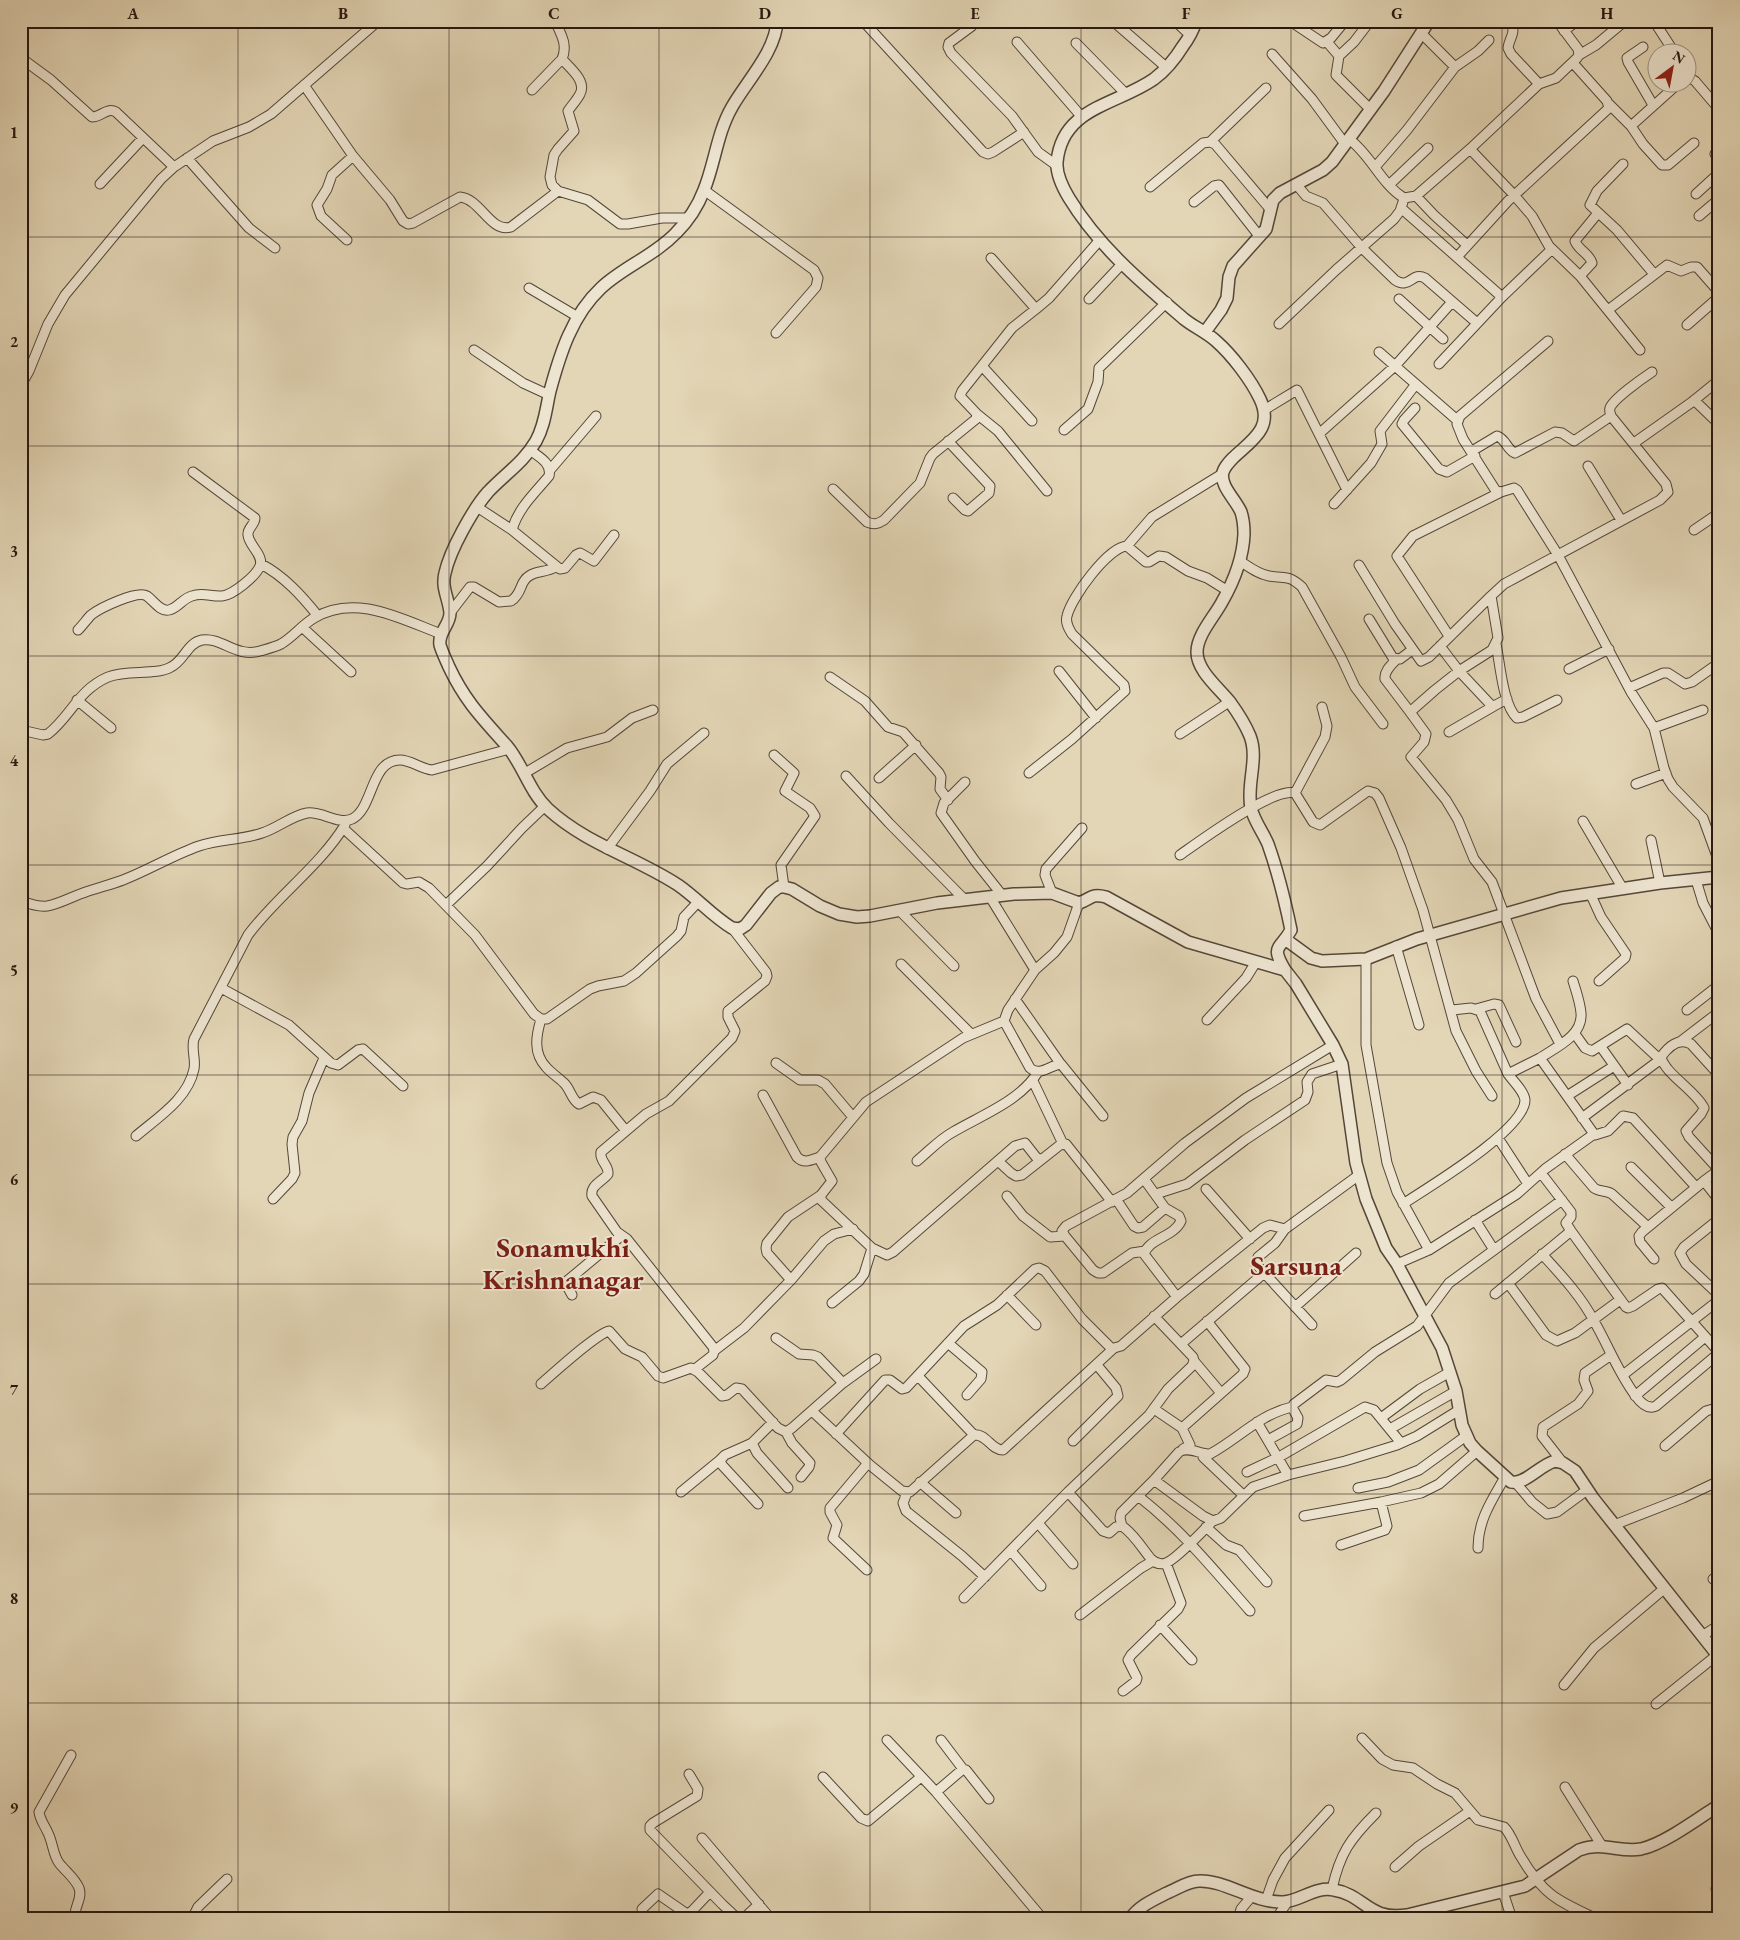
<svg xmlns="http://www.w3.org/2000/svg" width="1740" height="1940" font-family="'EB Garamond',serif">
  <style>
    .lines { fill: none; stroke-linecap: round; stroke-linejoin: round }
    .minor-casing { stroke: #544739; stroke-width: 11 }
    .tertiary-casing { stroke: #544739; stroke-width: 14 }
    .minor { stroke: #ede4d0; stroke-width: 9 }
    .tertiary { stroke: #ede4d0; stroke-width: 11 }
    .grid { fill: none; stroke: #25170f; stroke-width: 1; stroke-opacity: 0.55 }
    .labels { text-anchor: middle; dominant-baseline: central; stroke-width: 4; stroke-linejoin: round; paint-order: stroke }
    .district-label { font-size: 28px; font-weight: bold; fill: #7a1f14; stroke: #ede4d0 }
    .neatline { fill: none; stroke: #25170f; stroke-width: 2 }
    .grid-label { font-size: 16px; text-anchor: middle; font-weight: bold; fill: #25170f }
  </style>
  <rect width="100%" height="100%" fill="#e3d6b6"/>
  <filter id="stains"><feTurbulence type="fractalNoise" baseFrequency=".004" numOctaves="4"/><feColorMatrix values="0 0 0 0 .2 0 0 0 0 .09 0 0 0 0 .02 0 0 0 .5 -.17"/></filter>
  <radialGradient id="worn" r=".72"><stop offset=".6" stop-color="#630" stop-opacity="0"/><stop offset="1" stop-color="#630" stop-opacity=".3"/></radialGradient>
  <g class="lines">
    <defs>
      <path id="minor" d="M863 21 983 152 988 154 993 152 1024 132
        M975 21 972 26 949 43 948 47 951 53 1012 116 1038 152 1056 165
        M1113 21 1167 68
        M1175 21 1190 35
        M1290 21 1323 43 1331 38 1345 21
        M1509 21C1518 31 1509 38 1508 48L1511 54 1539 84
        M1654 21 1674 52
        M1564 31 1577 21
        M1017 42 1081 116
        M1327 42 1339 56 1336 75 1371 110
        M1076 43 1126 94
        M1643 47 1627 58 1628 62 1653 105
        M1272 54 1312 99 1345 144
        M1579 55 1596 45 1620 25
        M1339 56 1354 42 1370 21
        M21 58 51 80 92 117C101 117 107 107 116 112L174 167
        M562 59C570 68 587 81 580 94 577 100 572 105 568 111L574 131 558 149 554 155 550 177 552 185 558 191 588 200 620 224H628L662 218H689
        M1455 67 1478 51 1489 40
        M1688 78H1690L1695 81 1719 109
        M304 85 353 156 390 200 403 221 408 224 413 223 460 197C481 199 490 233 511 227L558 191
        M532 90 562 59C568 45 561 34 555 21
        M1609 104 1631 126 1643 144 1662 165H1668L1694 143
        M1631 126 1680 82
        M1349 139C1371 155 1381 184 1404 198L1416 196 1470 149 1539 84 1556 78 1577 58 1579 55 1578 49 1557 21
        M1210 142 1266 88
        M1719 147 1715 154 1719 160
        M1470 149 1514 195 1532 216 1549 246 1580 276 1640 350
        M187 158 249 228 275 248
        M1623 164 1597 191 1590 205 1617 230 1654 274
        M1376 166 1407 130 1455 67 1421 33
        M100 184 143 138
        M1296 184 1306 196 1323 203 1362 248 1395 280C1410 290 1412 271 1425 278L1477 323
        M1389 185 1428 148
        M1150 187 1203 143 1210 142 1215 144 1270 209
        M704 190 814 270 818 278 816 287 776 333
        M1696 194 1719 173
        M1416 196 1434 215 1467 245
        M1194 202 1214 186 1219 185 1260 237
        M1401 208 1502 297 1439 364
        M1699 216 1719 199
        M347 240 321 216 317 205 327 189 332 175 353 156
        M1457 257 1508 201 1609 108 1607 101 1573 63
        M991 258 1036 309 1049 298 1099 241
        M1580 276 1592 263C1590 254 1578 250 1575 241L1598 213
        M529 288 578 317
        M1502 297 1552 249
        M1089 299 1121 265
        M1399 299 1443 339
        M1608 310 1667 265 1681 271 1691 267H1697L1719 292
        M1279 324 1336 270 1394 219 1400 211 1403 202
        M1687 325 1719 297
        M1548 341 1460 416 1457 424 1463 439 1496 491 1501 492 1514 488 1517 490 1558 555 1631 692 1654 728 1664 768 1668 779 1673 787 1703 818 1719 862
        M474 350 523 383 549 395
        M1379 352 1457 420
        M982 366 1032 421
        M21 385 29 371 48 324 65 295 161 179 174 167 213 141 249 127 271 114 378 21
        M1694 400 1719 424
        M1415 408 1404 420 1402 424 1439 469 1447 472 1475 456
        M1264 410 1297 390 1347 490
        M977 414 998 431 1047 491
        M1064 430 1088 409 1098 382 1099 368 1167 302
        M1320 433 1395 366 1452 302
        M948 441 990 486 989 493 968 511 965 510 953 498
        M1634 443 1692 402 1719 380
        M1472 451 1497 436C1506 439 1507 450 1515 453L1555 432 1562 433 1574 441 1611 416
        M1588 466 1621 520
        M550 470 596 416
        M833 489 867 522C874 525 878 524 884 520L920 483 930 458 933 454 976 419 977 414 960 396 962 391 1012 328 1036 309
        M1334 504 1371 463 1382 444 1380 431 1416 384
        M477 507 512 530 560 569 565 568 576 555 580 553 594 561 614 535
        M512 530C518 508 535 493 549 476 552 463 539 457 530 450
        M1694 530 1719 513
        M1127 546 1152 517 1222 474
        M1240 561C1249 567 1258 574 1269 576 1285 579 1288 574 1302 587L1341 657 1355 687 1383 724
        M261 564C284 576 302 596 318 616
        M1359 565 1395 624 1421 661 1429 657 1491 596
        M450 613 470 587H474L499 602 511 601C523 593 519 582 529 576 537 570 546 573 555 567
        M1369 619 1393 658 1400 659 1412 650
        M302 627 351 672
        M78 630C83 625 87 619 91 615 100 608 137 590 147 596 154 601 160 612 169 610 178 608 183 598 192 596 202 592 212 597 222 596 233 595 256 576 260 566 264 555 249 546 248 535 247 528 255 525 255 518L193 472
        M1449 636 1397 556 1413 536 1501 492
        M1496 644C1500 663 1503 706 1517 718L1523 717 1557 700
        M1440 646 1459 671 1490 704 1494 706 1507 699
        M1396 660C1391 665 1384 671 1385 679L1410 712
        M1569 669 1609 649
        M1059 671 1096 718
        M830 677 865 701 888 727 903 732 939 773 941 777 940 789 948 800
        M1629 688 1663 673H1668L1685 684 1692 682 1719 663
        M77 700 111 728
        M1654 728 1703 710
        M21 730 43 735 48 734C71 716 78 690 108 677 128 669 155 676 171 667 184 661 187 643 202 640 222 637 236 658 260 651 267 649 275 647 281 644 293 637 302 625 314 618 355 593 401 619 441 634
        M1449 732 1494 706
        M1180 734 1229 702
        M774 755 794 773 785 791 810 808 815 816 781 865 784 887
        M525 773 567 748 607 737 632 718 653 710
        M1029 773 1072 739 1125 691 1124 685 1072 634C1069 629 1065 623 1067 616 1071 598 1108 547 1127 546L1146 562H1149L1159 556 1166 557 1188 571 1207 578 1228 591
        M846 776 889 823 965 900
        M879 778 916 745
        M965 782 944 803 941 813 975 861 1002 895
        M1636 784 1666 773
        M1295 793 1325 737 1327 726 1322 707
        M1583 821 1623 889
        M343 828 403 883 407 884 419 882 429 888 475 935 534 1014 541 1019H547L590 989 598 986 624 981 636 973 677 936 681 931 684 917 699 901
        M1651 840 1660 883
        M607 849 650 791 667 764 704 733
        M1180 855C1200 841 1273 787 1295 793L1313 822 1320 825 1365 793 1368 791 1375 793 1379 798 1401 848 1423 910 1456 1031 1476 1071 1492 1096
        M1696 880 1703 903 1719 934
        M1052 893 1045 875 1046 869 1082 828
        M1590 893 1601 917 1626 954 1625 958 1599 981
        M990 897 1035 970
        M21 901C30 904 38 907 47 906 59 904 71 897 83 893 96 888 110 885 123 880 149 870 173 855 199 846 219 839 242 840 262 833 278 828 291 816 307 813 322 811 338 825 352 819 374 808 370 760 400 760 411 760 421 769 432 770L509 749
        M1079 903 1067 937 1054 953 1035 970 1008 1010 1004 1021 1030 1068C1040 1077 1050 1065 1061 1064L1103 1116
        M446 905 487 866 522 828 545 806
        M899 910 954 966
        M1396 946 1419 1025
        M1366 959V1045L1387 1163 1397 1192 1429 1250 1397 1264
        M901 964 971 1034
        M221 988 289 1025 331 1063 338 1065 358 1050 363 1049 403 1086
        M1015 999 1060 1063
        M1476 1009 1494 1004 1499 1005 1516 1042
        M1687 1010 1719 985
        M541 1019C536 1036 533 1053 546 1067 551 1073 558 1077 564 1083 571 1090 571 1099 579 1104L593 1097 601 1100 626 1131
        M1207 1020 1246 978 1256 962
        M1004 1021 963 1038 866 1102 820 1157 821 1162 832 1181 821 1195V1200L872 1248 887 1255 893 1252 1015 1146 1025 1143 1036 1157 1041 1160 1060 1145 1066 1144 1112 1202
        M1575 1034 1585 1048 1592 1051 1627 1029 1655 1055 1661 1059 1582 1118
        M1681 1041 1719 1012
        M1560 1044 1536 999 1492 882 1474 859 1458 820 1446 800 1411 757 1424 742 1426 734 1410 712 1435 690 1459 671 1492 650 1498 638 1491 596 1504 584 1660 500 1668 492 1666 484 1611 416C1610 412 1609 411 1610 408 1613 399 1643 378 1652 372
        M1601 1047 1628 1085
        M1540 1058C1556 1047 1583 1036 1581 1013 1580 1002 1576 991 1573 981
        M776 1063 800 1080H818L825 1084 852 1116
        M1033 1081 1063 1144
        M763 1095 797 1157C804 1164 811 1160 820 1157
        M1567 1096 1614 1066
        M1594 1134 1595 1135 1608 1131 1623 1116 1633 1118 1696 1187
        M136 1136C157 1118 188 1099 194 1069 196 1059 191 1049 194 1039L248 935C277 896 319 867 345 825
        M1498 1138 1528 1184
        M1565 1154 1594 1188C1599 1192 1606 1190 1612 1194L1648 1227
        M917 1161C929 1151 940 1139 953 1132 982 1115 1020 1101 1038 1072
        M998 1161 1011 1173 1016 1176 1022 1175 1041 1160
        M1631 1167 1671 1207
        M1541 1173 1571 1212V1217L1566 1223 1571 1231 1626 1307 1628 1308 1633 1306 1658 1289 1662 1288 1719 1352
        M1704 1181 1719 1170 1689 1137 1686 1131 1701 1114 1704 1108C1696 1091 1665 1074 1661 1057 1668 1047 1679 1037 1691 1044L1719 1075
        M1206 1189 1250 1239
        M1156 1194 1187 1184 1245 1140 1305 1100 1308 1092 1307 1082 1312 1074 1342 1064
        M1007 1196 1023 1216 1050 1237 1065 1236
        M273 1199 292 1179 295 1173 292 1144 293 1137 302 1121 309 1093 324 1058
        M1116 1199 1134 1226 1138 1228 1143 1227 1165 1208 1144 1179
        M1403 1204C1427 1188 1525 1130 1525 1100 1524 1091 1513 1081 1508 1074
        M1165 1208 1179 1216 1181 1221C1174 1237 1149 1238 1144 1254L1177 1297
        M1719 1219 1684 1247 1680 1253 1686 1264 1719 1295
        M1285 1229 1275 1243 1258 1257 1256 1264 1312 1325
        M1429 1250 1517 1194 1545 1169 1594 1134 1540 1058 1508 1074 1480 1011 1471 1008 1452 1010
        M1494 1250 1562 1200
        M1145 1251 1132 1253 1103 1273H1098L1093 1270 1065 1236 1062 1231 1066 1226 1127 1193 1185 1143 1246 1098 1333 1045
        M1542 1254C1561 1275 1581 1296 1594 1321 1608 1345 1618 1372 1635 1395 1640 1402 1648 1410 1656 1406L1719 1353
        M1654 1259 1640 1242 1639 1236 1642 1232 1704 1181 1719 1200
        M791 1280 767 1253 766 1248 767 1243 788 1217 821 1195
        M1508 1283 1546 1335 1557 1341 1575 1333 1620 1300
        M1495 1294 1571 1231
        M572 1295 567 1286V1281L621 1236
        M1007 1295 1036 1325
        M832 1303 859 1281 864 1274 872 1248
        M1295 1307 1356 1253
        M776 1338 799 1354 813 1355 818 1357 843 1383
        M948 1343 982 1372 981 1379 967 1395
        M1181 1344 1263 1274
        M714 1351 744 1328 791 1280 824 1241 834 1234 853 1229
        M1194 1361 1221 1393
        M695 1369 713 1355 714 1351 713 1347 627 1239 617 1232 592 1196C590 1185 602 1182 608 1174 609 1165 599 1161 601 1152L646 1114 669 1101 732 1038 735 1031 728 1017V1011L765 981 767 976 766 972 732 928
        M1623 1375 1719 1300
        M918 1376 974 1435
        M541 1384C555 1372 595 1335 609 1331L625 1349 642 1357 658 1376 663 1378 691 1368 698 1372 722 1396 727 1395 736 1388 742 1389 778 1428 786 1432 792 1428 843 1383 876 1359
        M1635 1396 1705 1337
        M812 1411 870 1465 902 1491 910 1492 974 1435C986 1433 991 1450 1003 1450L1114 1348
        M1157 1411 1182 1428 1190 1445 1183 1449
        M1381 1418 1420 1389 1450 1372
        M1257 1422 1288 1475
        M1182 1428 1243 1374 1245 1369 1207 1321
        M1390 1429 1456 1391
        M786 1432 792 1443 810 1463 809 1467 801 1477
        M836 1434 885 1380H890L902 1389 906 1388 964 1326 997 1305 1035 1269 1039 1268 1045 1271 1082 1319 1110 1347 1114 1348 1121 1346 1177 1297 1263 1228 1270 1225 1285 1229 1359 1175
        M1268 1440 1297 1424 1298 1418 1292 1407 1294 1404 1326 1380 1337 1382 1341 1380 1375 1352 1417 1326 1449 1283 1494 1250 1475 1220
        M1073 1441 1118 1396 1116 1388 1097 1365
        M752 1443 757 1453 788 1488
        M1665 1446 1706 1411 1713 1409 1719 1412
        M1203 1457 1243 1495
        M1563 1463 1542 1436 1543 1427 1578 1404 1588 1391 1584 1380 1585 1373 1611 1355
        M1719 1465 1717 1467 1719 1473
        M1247 1472 1279 1457 1365 1407 1374 1410 1401 1443
        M1154 1480 1203 1516 1213 1521 1221 1518 1253 1487 1288 1475 1345 1461 1397 1445 1417 1436 1459 1410
        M920 1482 956 1513
        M1516 1483 1532 1502 1547 1514 1557 1512 1587 1490
        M1358 1488 1388 1482 1419 1470 1466 1436
        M681 1492 720 1460
        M1068 1492 1103 1531 1109 1533 1116 1527 1122 1526C1134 1534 1142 1548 1151 1559 1155 1563 1160 1565 1166 1563 1177 1559 1203 1530 1213 1521
        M907 1493 903 1503 906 1511 962 1556 985 1577
        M1138 1496C1181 1529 1214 1570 1250 1611
        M758 1504 722 1465 720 1460 725 1455 752 1443 773 1422
        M1304 1516 1381 1502 1421 1493 1439 1484 1477 1451
        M1038 1523 1073 1564
        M1614 1525 1683 1498 1719 1481
        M1122 1526 1120 1518 1121 1513 1154 1480 1179 1452C1188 1446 1199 1454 1210 1454 1238 1439 1260 1414 1292 1407
        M1206 1527 1226 1545 1239 1550 1267 1582
        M1341 1545 1385 1530 1387 1526 1381 1502
        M1478 1548C1478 1520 1492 1500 1505 1477
        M1011 1551 1041 1586
        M867 1570 833 1538 837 1525 830 1512V1508L868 1463
        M1713 1579 1719 1575
        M964 1598 1068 1492 1149 1415 1168 1389 1192 1366 1194 1361 1193 1357 1154 1316
        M1080 1615 1141 1568 1153 1561
        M1160 1625 1192 1660
        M1702 1636 1719 1625
        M1564 1685 1594 1648 1665 1588
        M1123 1691 1136 1681 1137 1678 1128 1660 1131 1655 1178 1609 1181 1603 1166 1563
        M1656 1704 1717 1655
        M1362 1738 1382 1759 1393 1765 1413 1768 1437 1784 1455 1793 1478 1820 1504 1827C1512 1835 1515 1848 1521 1857 1544 1896 1558 1901 1597 1919
        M887 1740 936 1792 1043 1919
        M941 1740 963 1769
        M71 1755 39 1812C40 1820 45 1826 48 1833 53 1843 53 1855 59 1863 66 1872 75 1878 79 1888 83 1899 73 1908 75 1919
        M689 1774 698 1789 697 1796 653 1823 650 1826V1830L722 1904 738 1919
        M823 1777 861 1818 868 1821 921 1777
        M1565 1787 1602 1846
        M936 1792 963 1769 966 1770 989 1799
        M702 1838 771 1919
        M1395 1867 1419 1846 1470 1811
        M1332 1889C1340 1853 1350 1839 1376 1813
        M1716 1889 1719 1892
        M1503 1892 1512 1919
        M1266 1900 1273 1880 1285 1858 1329 1810
        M1436 1908 1440 1919
        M642 1909 658 1894 687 1914 692 1911 710 1892
        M192 1919 198 1907 227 1879
        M743 1919 759 1904
        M1238 1919 1241 1909 1252 1896
        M1276 1919 1288 1901"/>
      <path id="tertiary" d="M777 21C776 51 746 82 732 107 717 133 715 163 704 190 698 206 688 221 676 233 654 256 623 267 601 288 572 315 560 354 550 391 546 408 545 425 536 441 524 462 505 474 488 492 473 509 450 550 445 573 441 588 449 599 450 613 450 625 438 632 440 645 442 652 446 660 449 667 465 701 482 718 507 746 523 765 529 791 548 809 586 844 635 857 678 885 697 898 712 916 732 928L740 929 746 925 771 893 779 887H784L792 889 820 906 839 914 857 917 870 916 937 903 1014 894 1052 893 1079 903C1091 899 1091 893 1106 897L1188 942 1285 970 1296 984 1333 1045 1342 1064 1356 1163 1366 1199 1386 1248 1397 1264 1442 1348 1456 1391 1462 1425 1470 1443 1477 1451 1511 1482C1525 1485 1540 1465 1555 1461L1563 1463 1575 1471 1593 1498 1719 1657
        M1196 21C1193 31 1189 38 1183 46 1175 59 1166 70 1154 79 1117 105 1062 107 1057 162 1056 174 1063 188 1069 198 1099 247 1141 282 1184 319 1194 327 1206 332 1216 341 1232 355 1251 380 1260 399 1274 428 1252 440 1233 458 1229 462 1225 466 1223 472 1219 485 1236 500 1241 512 1243 518 1244 527 1244 534 1243 559 1234 581 1222 602 1214 617 1197 635 1197 652 1197 671 1219 688 1230 702 1238 713 1245 724 1250 736 1259 759 1246 785 1251 808 1254 821 1263 832 1268 844 1278 872 1285 901 1291 930 1280 950 1270 945 1285 970
        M1205 332 1221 310 1227 298 1229 277 1233 266 1266 229 1273 200 1280 193 1323 170 1332 162 1384 91 1429 21
        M1285 939 1311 958 1322 961 1366 959 1417 939 1561 898 1660 883 1719 877
        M1130 1919C1139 1906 1153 1900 1167 1893 1177 1889 1188 1881 1199 1881 1225 1880 1254 1903 1283 1902 1301 1901 1315 1886 1334 1890 1365 1895 1368 1921 1407 1915L1525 1886 1579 1850C1603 1841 1619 1853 1641 1849 1664 1844 1699 1818 1719 1805"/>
    </defs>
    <!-- minor casing -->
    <use href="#minor" class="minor-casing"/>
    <!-- tertiary casing -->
    <use href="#tertiary" class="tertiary-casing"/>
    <!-- minor -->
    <use href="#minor" class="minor"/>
    <!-- tertiary -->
    <use href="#tertiary" class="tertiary"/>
  </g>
  <!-- grid -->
  <path class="grid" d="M238 21V1919M449 21V1919M659 21V1919M870 21V1919M1081 21V1919M1291 21V1919M1502 21V1919M21 237H1719M21 446H1719M21 656H1719M21 865H1719M21 1075H1719M21 1284H1719M21 1494H1719M21 1703H1719"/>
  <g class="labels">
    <!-- district labels -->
    <g class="district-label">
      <text x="563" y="1247">Sonamukhi<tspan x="563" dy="32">Krishnanagar</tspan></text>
      <text x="1296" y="1265">Sarsuna</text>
    </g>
  </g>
  <!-- margin -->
  <rect width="1740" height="1940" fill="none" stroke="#e3d6b6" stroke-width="55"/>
  <!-- north arrow -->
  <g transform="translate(1672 68) rotate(32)"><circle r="24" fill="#ede4d0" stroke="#9d9283"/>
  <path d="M0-4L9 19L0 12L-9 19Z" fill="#8f2418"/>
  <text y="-8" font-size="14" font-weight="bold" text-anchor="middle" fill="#25170f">N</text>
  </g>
  <rect x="28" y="28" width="1684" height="1884" class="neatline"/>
  <g class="grid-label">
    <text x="133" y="19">A</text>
    <text x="343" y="19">B</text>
    <text x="554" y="19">C</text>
    <text x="765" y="19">D</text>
    <text x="975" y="19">E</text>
    <text x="1186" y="19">F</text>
    <text x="1397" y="19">G</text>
    <text x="1607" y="19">H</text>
    <text x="14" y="138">1</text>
    <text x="14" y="347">2</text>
    <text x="14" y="557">3</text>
    <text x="14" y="766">4</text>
    <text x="14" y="976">5</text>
    <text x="14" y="1185">6</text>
    <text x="14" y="1395">7</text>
    <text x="14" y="1604">8</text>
    <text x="14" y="1813">9</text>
  </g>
  <rect width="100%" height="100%" filter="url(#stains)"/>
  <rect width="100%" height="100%" fill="url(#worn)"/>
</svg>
